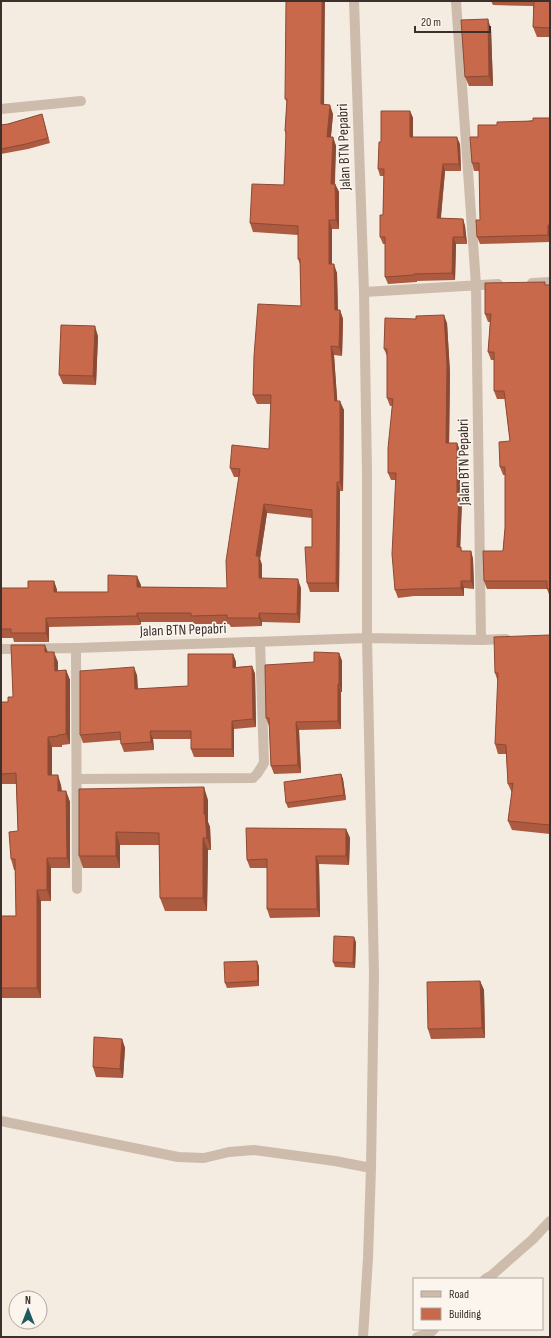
<svg xmlns="http://www.w3.org/2000/svg" width="551" height="1338" font-family="'Sofia Sans Condensed',sans-serif">
  <style>
    .lines { fill: none; stroke-linecap: round; stroke-linejoin: round }
    .minor { stroke: #cdbbac; stroke-width: 10 }
    .wall { fill: #ac5a40 }
    .shaded-wall { fill: #8c4a34 }
    .building { fill: #c8694b; stroke: #8c4a34 }
    .labels { text-anchor: middle; dominant-baseline: central; stroke-width: 3.5; stroke-linejoin: round; paint-order: stroke }
    .street-label { font-size: 15px; fill: #3b302b; stroke: #fbf5ee }
  </style>
  <rect width="100%" height="100%" fill="#f4ebe1"/>
  <g class="lines">
    <!-- minor -->
    <path class="minor" d="M354 1 364 292 367 472V638L374 974 371 1168 368 1258 363 1337
      M456 1 476 285 481 640
      M1 109 81 101
      M532 283 550 282
      M364 292 498 284
      M76 648 77 889
      M1 649 76 648 367 638 481 640 506 639
      M77 779 253 778 257 774 264 763 260 642
      M1 1121 178 1157 204 1158 229 1152 254 1150 335 1161 371 1168
      M485 1279 492 1275 533 1239 550 1221
      M417 1337 430 1333 434 1329"/>
  </g>
  <!-- wall -->
  <path class="wall" d="M491 1H550V37H537L533 27V6L493 5Z
    M491 29 493 86H469L465 77Z
    M285 99 324 105 333 114 331 137H333L336 146 335 184 339 192V229H332V264L337 273 338 310H340L343 319 342 356 334 355 337 401 344 410 343 491H340L339 592H310L307 583 312 547V518L267 513 260 559 262 565V578L301 588 300 623 262 622V626L231 627 229 624H194L193 622H141V625L49 627V642H14L13 638H1V588H28L54 581 57 590V592H108L141 585V587L227 588 239 477H234L230 468 269 449 271 404H257L253 395 301 306 300 264 298 259V235L253 232 250 223 284 185 286 136 285 131 287 102Z
    M410 111 413 118V137L460 144 461 171H445L441 218 463 219 465 226 467 244H456L455 280 417 281V282L388 284 385 277V244H383L380 237 383 215 384 176H380L378 169 381 142Z
    M42 114 50 143 28 149 1 154V125L8 124Z
    M550 118V242L480 244 477 237 480 220 479 171H474L472 163 478 137 497 125Z
    M546 285H550V597L547 589H487L484 581 503 551 505 528V475H503L500 467 510 441 505 399H497L494 391V360H491L488 352 490 322H488L485 314Z
    M447 323 450 373 449 443H457L460 451V495L462 501 460 547 462 551H471L473 559 474 589 464 588V596H414L398 598 395 590 396 480H391L388 473 392 406H390L387 398V356L384 349Z
    M98 336 96 385 63 384 59 375Z
    M550 635V834L512 830 508 821 512 793 508 784 506 754H498L495 744 498 682 495 673Z
    M48 652 58 662V670H66L70 680V744L62 745V747H52V775L61 785 62 791H66L70 802V868H51V901H41V998H1V916H16L15 870H14L11 859 18 831 16 784H1V702H8L13 697Z
    M339 653 342 661V692H341V729L299 730 301 773 274 774 271 766 269 726 266 718 314 662Z
    M233 654 236 662V667L252 666 255 674 256 727 234 729V757H194L191 749V739H153L154 750 124 752 121 744V740L83 743 80 735 137 675 138 689 188 686Z
    M341 774 343 779 346 800 288 808 286 803Z
    M79 789 208 800V822L210 827 211 850H208L207 911H165L160 898 159 845H120V868H83L79 856Z
    M346 829 350 838 349 865 319 864 320 917 270 918 267 909V868H250L247 860Z
    M356 942 355 968 335 967 333 962Z
    M259 966V986L227 988 225 983Z
    M480 981 484 990 485 1038 431 1039 428 1029Z
    M122 1039 125 1048 123 1078 96 1077 93 1067Z"/>
  <!-- shaded-wall -->
  <path class="shaded-wall" d="M322 1H325L324 113 321 104Z
    M488 19 491 29 493 86 489 76Z
    M330 105 333 114 330 146 327 137Z
    M410 111 413 118V144L410 137Z
    M333 137 336 146 334 193 331 184Z
    M457 137 460 144 461 171 459 164Z
    M443 164 445 171 440 225 437 218Z
    M335 184 339 192V229L336 220Z
    M463 219 465 226 467 244 464 237Z
    M329 220 332 229V273L329 264Z
    M548 225 550 230V239L548 235Z
    M453 237 456 244 455 280 452 273Z
    M334 264 337 273 338 319 335 310Z
    M340 310 343 319 342 356 339 347Z
    M444 315 447 323 450 373 449 451 446 443Z
    M95 326 98 336 96 385 93 376Z
    M331 346 334 355 338 410 335 401Z
    M340 401 344 410 343 491 340 482Z
    M457 443 460 451V495L462 501 460 555 457 547Z
    M337 482 340 491 339 592 336 583Z
    M264 504 267 513 260 559 262 565V587L259 578 256 556Z
    M471 551 473 559 474 589 471 581Z
    M137 576 141 585V596L137 587Z
    M298 579 301 588 300 623 297 614Z
    M54 581 57 590V601L54 592Z
    M461 581 464 588V596L461 588Z
    M137 613 141 622V625L137 616Z
    M259 613 262 622V626L259 618Z
    M46 618 49 627V642L46 633Z
    M45 645 49 655 45 652Z
    M54 652 58 662V681L55 671Z
    M339 653 342 661V692L339 684Z
    M233 654 236 662V676L233 668Z
    M252 666 255 674 256 727 253 719Z
    M134 667 137 675 138 697 135 689Z
    M66 670 70 680V744L66 734Z
    M338 684 341 692V729L338 721Z
    M232 721 234 729V757L232 749Z
    M296 722 299 730 301 773 298 765Z
    M150 731 153 739 154 750 151 742Z
    M48 737 52 747V785L48 775Z
    M341 774 343 779 346 800 344 795Z
    M58 775 61 785 62 802 58 791Z
    M204 787 208 800V822L210 827 211 850 207 838 204 814Z
    M66 791 70 802V868L67 858Z
    M346 829 350 838 349 865 346 856Z
    M116 832 120 845V868L116 856Z
    M203 838 208 850 207 911 203 898Z
    M316 856 319 864 320 917 317 909Z
    M47 858 51 868V901L47 890Z
    M37 890 41 901V998L37 988Z
    M354 937 356 942 355 968 353 963Z
    M257 961 259 966V986L258 981Z
    M480 981 484 990 485 1038 482 1028Z
    M122 1039 125 1048 123 1078 120 1069Z"/>
  <!-- building -->
  <path class="building" d="M286 1H322L321 104 330 105 327 137H333L331 184H335L336 220H329V264H334L335 310H340L339 347 331 346 335 401H340V482H337L336 583H307L305 547H312V510L264 504 256 556H259V578L298 579 297 614 259 613V618H227V615L191 616V613H137V616L46 618V633H11V629H1V588H28V581H54V592H108V575L137 576V587L227 588 226 561 240 469 230 468 232 445 269 449 271 395H253L254 356 258 304 301 306 300 259H298V226L250 223 252 184 284 185 286 132 285 131 287 99H285Z
    M534 1H550V28L533 27Z
    M488 19 489 76 465 77 461 20Z
    M381 111H410V137H457L459 164H443L437 218 463 219 464 237H453L452 273 414 274V275L385 277V237H380V215H383L384 169H378L379 142H381Z
    M42 114 48 138 26 144 1 149V125L8 124Z
    M533 118H550V225H548V235L477 237 476 220H480L479 163H472L470 137H478V125H497V122L533 121Z
    M545 282V285H550V589H547V581H484L483 551H503L505 528V467H500L499 442 510 441 504 391H494V352H488L491 314H485V283Z
    M444 315 447 365 446 443H457V493H459L457 547H461V551H471V581H461V588L411 589 395 590 392 554 396 473H388V448L393 399 387 398V349H384L385 318 416 319V316Z
    M61 325 95 326 93 376 59 375Z
    M550 635V825L508 821 513 783 508 784 506 745 495 744 498 673H495L494 637Z
    M11 645H45V652H54L55 671 66 670V734L58 735V736L48 737V775H58V791H66L67 858H47V890H37V988H1V916H16L15 859H11L9 832 18 831 16 773 1 774V702H8V697H13Z
    M314 652 339 653V684H338V721L296 722 298 765 271 766 269 718H266L265 665 314 662Z
    M188 654H233V668L252 666 253 719 232 721V749H191V731H150L151 742 121 744 120 732 80 735V671L134 667 135 689 188 686Z
    M341 774 344 795 286 803 284 782Z
    M204 787V814H205L207 838H203V898H160L159 833 116 832V856H79V789Z
    M246 828 346 829V856H316L317 909H267V859L247 860Z
    M334 936 354 937 353 963 333 962Z
    M257 961 258 981 225 983 224 962Z
    M480 981 482 1028 428 1029 427 982Z
    M94 1037 122 1039 120 1069 93 1067Z"/>
  <g class="labels">
    <!-- street labels -->
    <g class="street-label">
      <text transform="translate(344 147) rotate(-92)">Jalan BTN Pepabri</text>
      <text transform="translate(464 462) rotate(-91)">Jalan BTN Pepabri</text>
      <text transform="translate(183 630) rotate(-2)">Jalan BTN Pepabri</text>
    </g>
  </g>
  <!-- border -->
  <rect width="551" height="1338" fill="none" stroke="#3b302b" stroke-width="4"/>
  <!-- legend -->
  <rect x="413" y="1278" width="130" height="52" fill="#fbf5ee" stroke="#aea6a0"/>
  <rect x="421" y="1291" width="20" height="6" fill="#cdbbac" stroke="#aea6a0"/>
  <text x="449" y="1298" font-size="12" fill="#3b302b">Road</text>
  <rect x="421" y="1308" width="20" height="12" fill="#c8694b" stroke="#aea6a0"/>
  <text x="449" y="1318" font-size="12" fill="#3b302b">Building</text>
  <!-- north arrow -->
  <g transform="translate(28 1310)"><circle r="19" fill="#fbf5ee" stroke="#aea6a0"/>
  <path d="M0-3L7 15L0 10L-7 15Z" fill="#1f5a5e"/>
  <text y="-6" font-size="11" font-weight="bold" text-anchor="middle" fill="#3b302b">N</text>
  </g>
  <!-- scale -->
  <path d="M415 26v6h75v-6" fill="none" stroke="#3b302b" stroke-width="2"/>
  <text x="421" y="26" font-size="12" fill="#3b302b" stroke="#fbf5ee" stroke-width="3" paint-order="stroke">20 m</text>
</svg>
